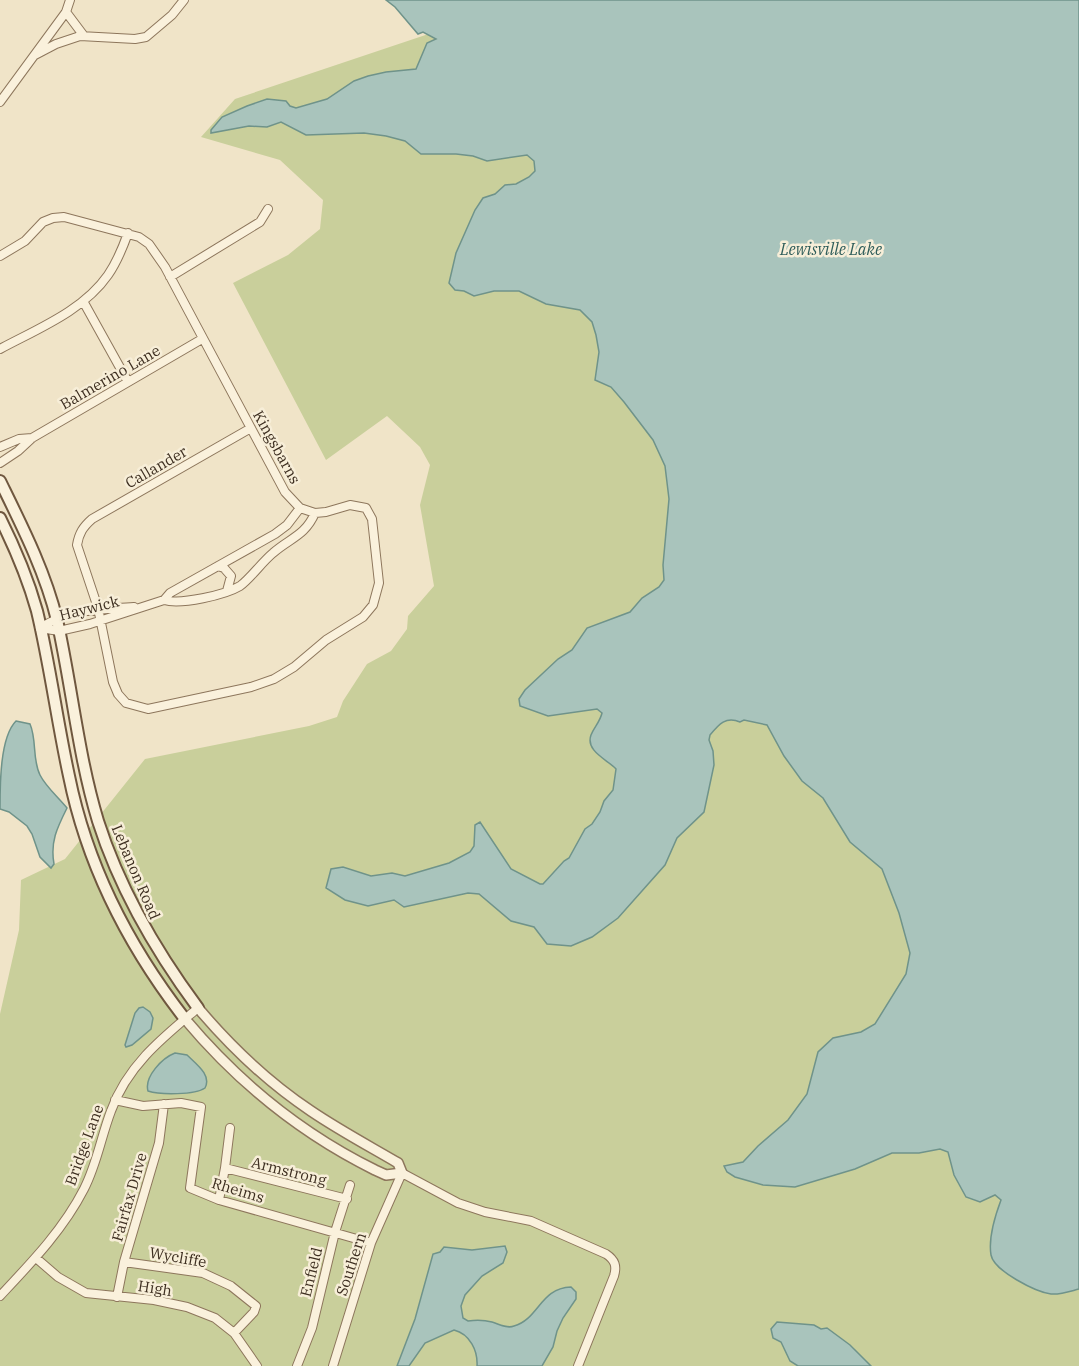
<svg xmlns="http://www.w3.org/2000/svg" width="1079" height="1366" font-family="'IBM Plex Serif',serif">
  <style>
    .green { fill: #c9cf9b }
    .water { fill: #a9c4bc; stroke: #6f938a; stroke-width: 1.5 }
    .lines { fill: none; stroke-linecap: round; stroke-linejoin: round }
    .minor-casing { stroke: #8d765c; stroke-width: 10 }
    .tertiary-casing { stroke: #8d765c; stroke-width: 12 }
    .secondary-casing { stroke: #6f573f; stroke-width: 14 }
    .minor { stroke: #faf1dc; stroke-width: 8 }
    .tertiary { stroke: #faf1dc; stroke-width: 9 }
    .secondary { stroke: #faf1dc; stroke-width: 10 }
    .labels { text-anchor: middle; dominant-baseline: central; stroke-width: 5; stroke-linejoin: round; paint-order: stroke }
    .street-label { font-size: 15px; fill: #3d2e20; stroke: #f7eed8 }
    .water-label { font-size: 16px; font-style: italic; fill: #2f5d5a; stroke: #f7eed8 }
  </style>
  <rect width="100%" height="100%" fill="#f0e4c8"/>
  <!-- green -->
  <path class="green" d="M509 7 1079 909V1366H0V1014L19 930 21 880 65 859 145 759 309 726 337 717 343 701 367 664 391 651 407 629 408 616 434 586 420 505 430 465 420 447 387 416 326 460 233 283 288 255 320 229 323 200 280 160 201 137 235 99Z"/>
  <!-- water -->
  <path class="water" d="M386 0H1079V1289C1071 1291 1060 1295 1051 1294 1036 1292 994 1271 991 1255 988 1237 995 1216 1001 1200L995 1195 980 1202 966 1197 954 1175 948 1152 940 1149 919 1153H892L855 1169 795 1187 763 1185 735 1177 727 1172 724 1166 743 1162 758 1146 788 1120 807 1094 818 1052 833 1038 861 1032 875 1024 906 974 910 953 899 913 882 869 850 842 823 798 802 781 784 756 767 725 744 720 740 722C726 716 719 724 710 735L709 740 713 751 714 765 704 812 677 838 665 865 618 918 592 937 571 946 547 944 534 927 511 921 479 894 468 893 404 907 394 900 368 906 345 900 326 888 331 869 343 867 371 876 392 873 405 876 449 863 470 852 474 846 475 825 480 822 511 869 540 884H543L564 861 569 858 585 829 592 824 600 812 604 801 613 790 616 769C608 760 585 751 591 735 594 727 600 722 602 713L597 709 548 716 520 706 519 699 525 690 558 659 572 650 587 628 630 612 642 598 659 587 664 580 663 565 669 499 665 466 653 440 624 402 611 387 595 380 599 352 596 335 592 322 580 310 546 304 519 291H494L474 296 464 291 455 290 449 283 456 253 475 210 483 198 495 194 505 185 516 184 529 177 535 171 534 161 527 155 487 161 473 156 456 154H421L405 141 386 136 364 133 306 135 281 122 267 127 249 126 211 133V130L222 117 247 106 267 99 286 101 290 106 296 108 327 99 354 81 368 76 386 72 416 69 427 43 436 39 423 32 418 34 395 7Z
    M16 721 30 724C37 740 32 759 40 775 46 787 59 798 67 808 57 828 50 842 54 864L51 868 40 857 32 834 27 826 9 812 0 809C0 784 0 737 16 721Z
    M143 1007 150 1012 153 1018 151 1029 132 1045 126 1047 125 1045 135 1013 139 1008Z
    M175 1053 187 1055C196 1064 212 1075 205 1088 195 1095 160 1095 148 1091 144 1077 162 1058 175 1053Z
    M505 1246 507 1252 503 1263 482 1276 465 1295 461 1306 463 1318 468 1321C476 1320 484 1320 492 1322 499 1324 507 1329 514 1326 539 1319 540 1288 571 1287L576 1292V1299L563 1318 557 1331 553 1347 542 1366H477C478 1351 470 1334 454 1330L425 1343 409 1366H397L415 1319 433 1254 440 1252 444 1247 472 1250Z
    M777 1322 814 1325 821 1329 827 1328 850 1345 871 1366H798L790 1361 781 1342 773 1338 771 1329Z"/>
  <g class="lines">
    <defs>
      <path id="minor" d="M66 12 84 36
        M35 55 56 44 80 36 135 39 146 37 172 15 184 0
        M0 102 66 12 70 0
        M0 256 25 241 43 222 53 218 64 217 139 237 149 244 165 267 285 492 300 508 315 513 326 512 350 505 366 508 372 519 379 583 373 605 363 617 326 640 294 667 274 679 251 687 148 709 126 703 118 694 113 682 98 608 77 545C79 533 83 527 92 519L251 428
        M170 277 260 222 268 209
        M83 301 128 382
        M0 349C37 329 83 311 108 275 117 262 123 247 128 233
        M0 447 19 439 32 438
        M0 463 18 451 32 438 202 339
        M218 566 224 568 231 576 227 591
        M164 600 170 593 275 534 287 525 300 508
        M40 628 59 631 90 624 164 600C181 605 225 595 240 586 250 579 262 562 273 553 290 538 305 536 315 513
        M40 628C72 608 98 610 134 607
        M115 1100 143 1106 181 1103 201 1107 190 1188 219 1200 371 1243
        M225 1168 347 1199
        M219 1200 225 1168 230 1128
        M36 1258 58 1277 86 1293 154 1300 187 1307 215 1318 234 1333 257 1366
        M124 1262 203 1273 231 1286 256 1306 254 1312 234 1333
        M0 1296C31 1263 63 1230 84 1189 97 1164 101 1137 111 1111 127 1066 162 1038 198 1008
        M117 1297 124 1262 159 1143 164 1104
        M297 1366 312 1328 335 1232 350 1185
        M333 1366 371 1243 402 1173 458 1203 485 1212 531 1221 606 1254C615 1260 617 1266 614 1276L578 1366"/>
      <path id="tertiary" d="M185 1019C237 1081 302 1134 375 1170L386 1175 402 1173 398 1163C369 1146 339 1130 311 1111 269 1083 231 1047 198 1008"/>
      <path id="secondary" d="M0 481C22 526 45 571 57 620 72 687 78 755 98 821 120 890 155 950 198 1008
        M0 518C15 548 28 579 37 611 50 665 57 721 69 776 87 865 129 947 185 1019"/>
    </defs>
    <!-- minor casing -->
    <use href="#minor" class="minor-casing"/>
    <!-- tertiary casing -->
    <use href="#tertiary" class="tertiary-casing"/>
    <!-- secondary casing -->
    <use href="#secondary" class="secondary-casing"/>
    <!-- minor -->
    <use href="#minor" class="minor"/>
    <!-- tertiary -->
    <use href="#tertiary" class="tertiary"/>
    <!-- secondary -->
    <use href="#secondary" class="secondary"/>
  </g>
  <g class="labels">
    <!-- street labels -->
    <g class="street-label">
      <text transform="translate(110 377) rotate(-30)">Balmerino Lane</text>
      <text transform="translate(277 447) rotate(61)">Kingsbarns</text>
      <text transform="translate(156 467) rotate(-30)">Callander</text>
      <text transform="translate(89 608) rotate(-14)">Haywick</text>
      <text transform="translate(136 872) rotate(67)">Lebanon Road</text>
      <text transform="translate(84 1145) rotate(-70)">Bridge Lane</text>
      <text transform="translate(289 1171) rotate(14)">Armstrong</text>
      <text transform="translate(238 1190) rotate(17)">Rheims</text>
      <text transform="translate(129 1197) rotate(-74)">Fairfax Drive</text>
      <text transform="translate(178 1257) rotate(10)">Wycliffe</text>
      <text transform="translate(351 1264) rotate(-72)">Southern</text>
      <text transform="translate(311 1272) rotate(-76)">Enfield</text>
      <text transform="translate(155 1288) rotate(9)">High</text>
    </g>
    <!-- water labels -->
    <g class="water-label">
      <text x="831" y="249">Lewisville Lake</text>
    </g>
  </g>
</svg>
